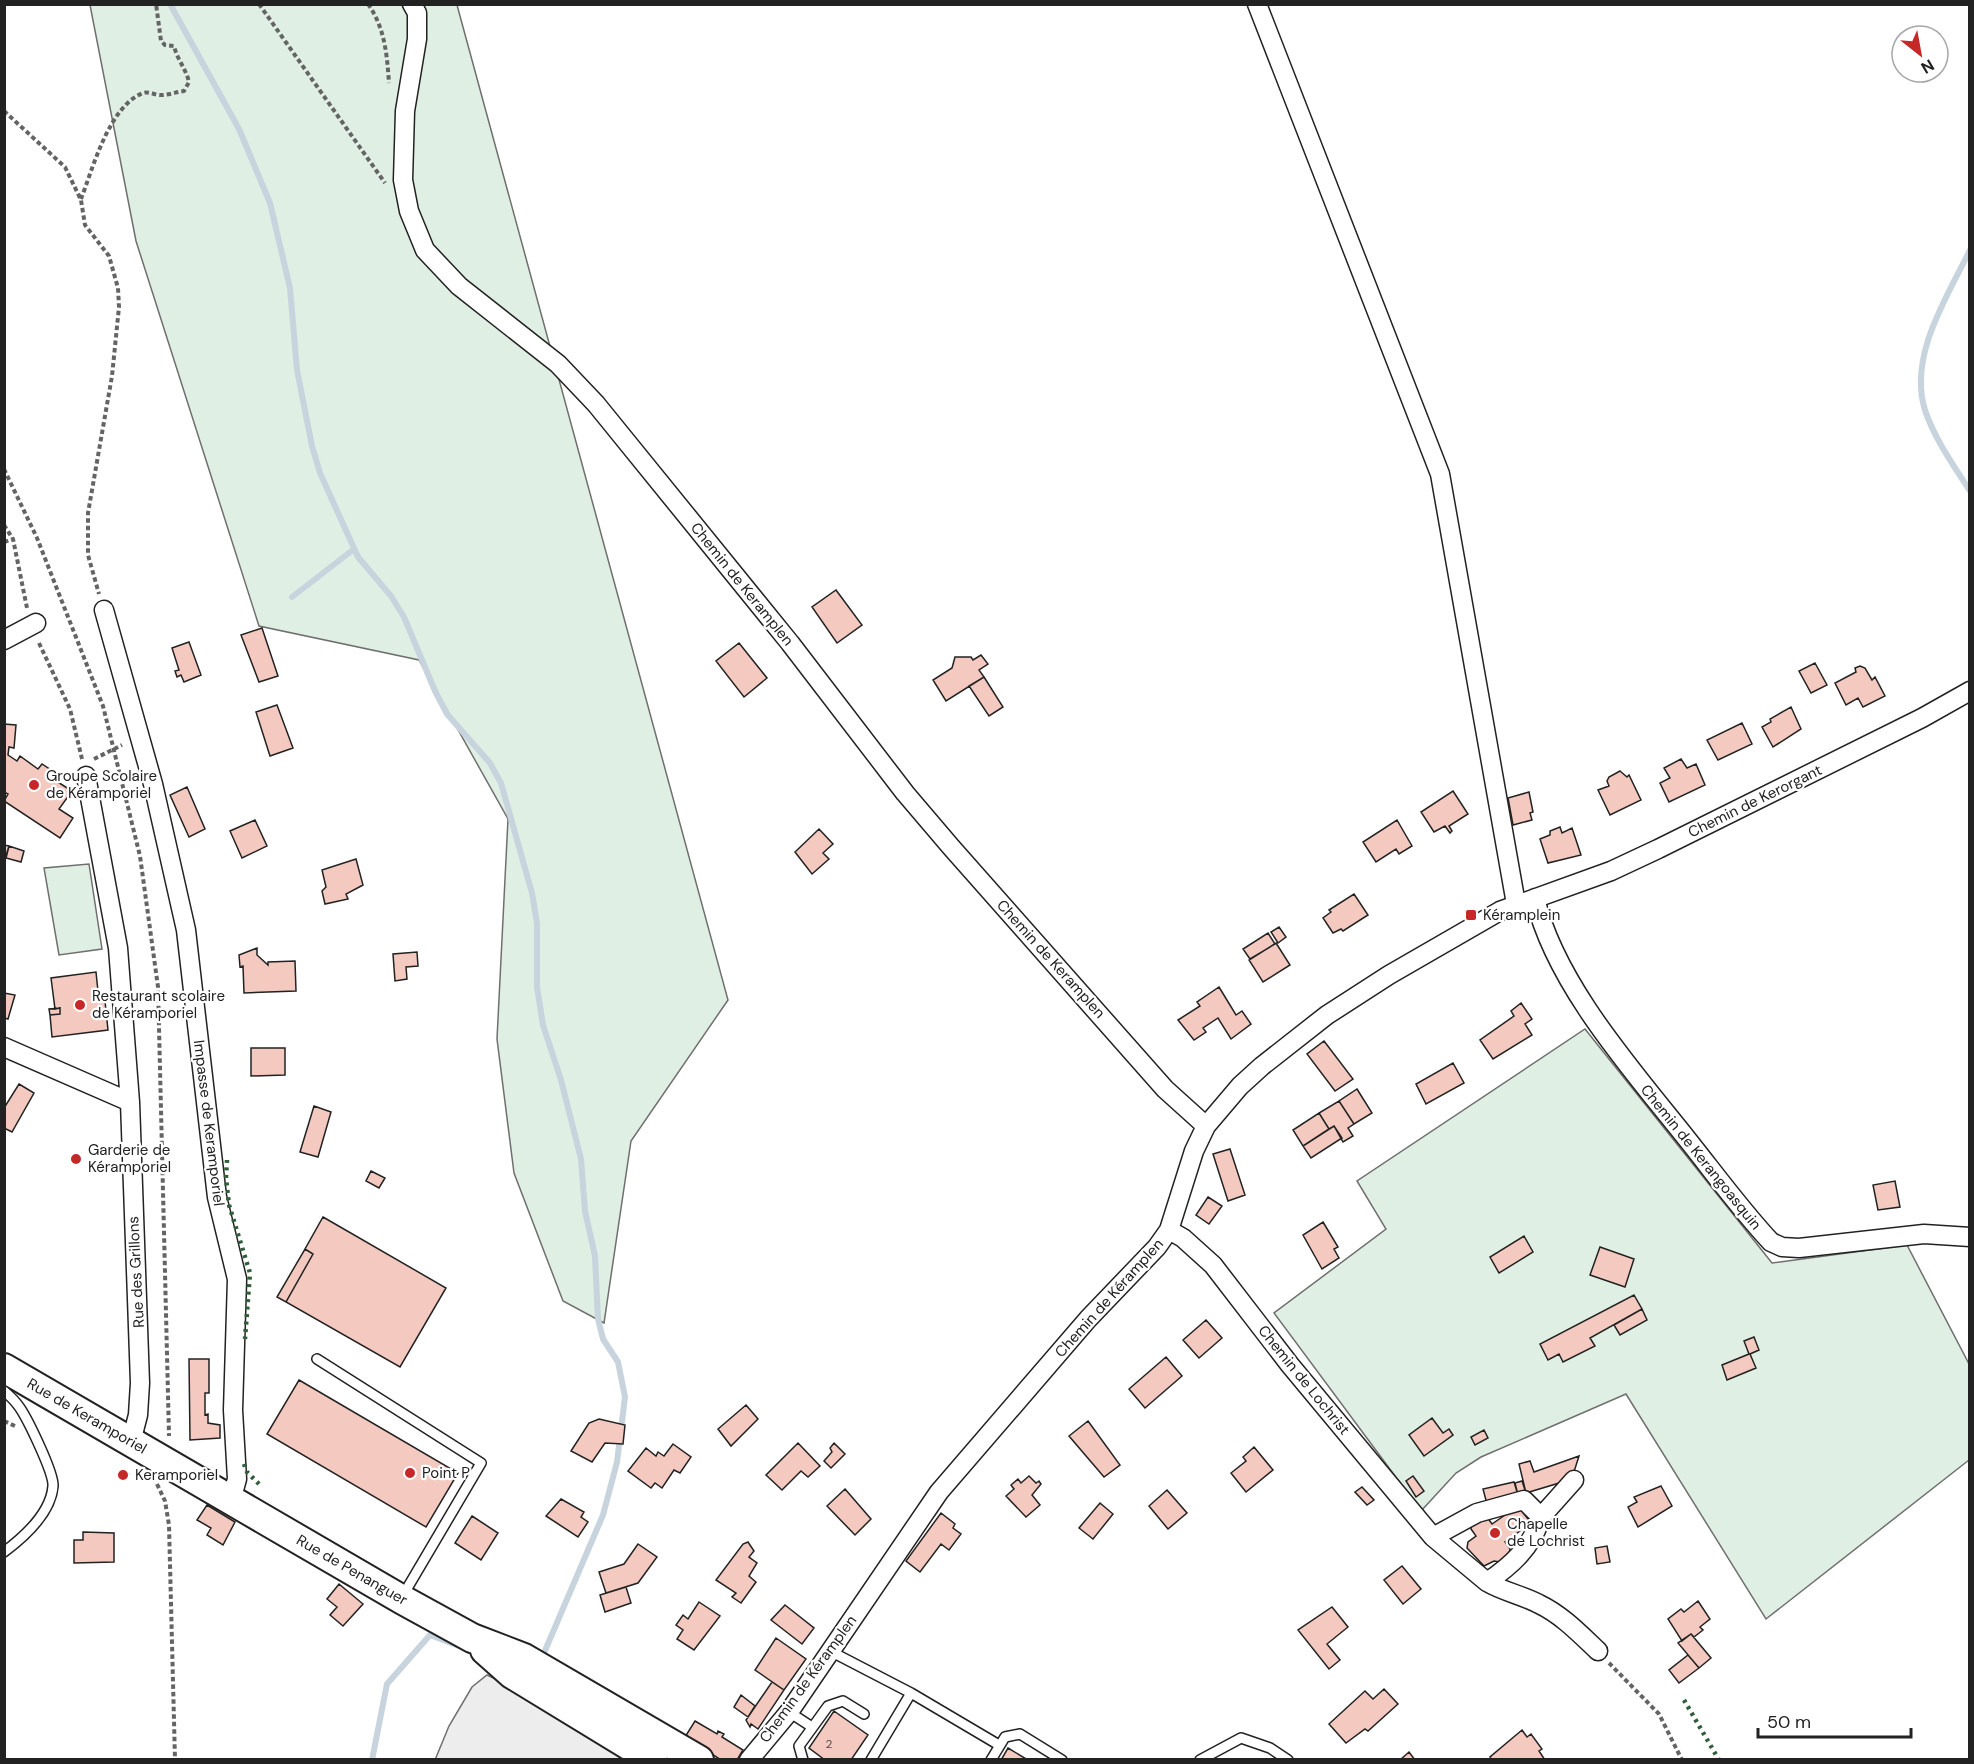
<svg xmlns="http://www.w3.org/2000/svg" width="1974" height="1764" font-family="'DM Sans',sans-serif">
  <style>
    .green { fill: #e0efe3; stroke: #6f6f6f; stroke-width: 1.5 }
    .parking { fill: #ededed; stroke: #6f6f6f; stroke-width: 1.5 }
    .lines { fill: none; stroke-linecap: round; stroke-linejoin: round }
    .stream { stroke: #c7d3dd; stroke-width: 6 }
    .building { fill: #f3c9c0; stroke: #222; stroke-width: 1.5 }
    .service-casing { stroke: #222; stroke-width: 12 }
    .minor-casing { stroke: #222; stroke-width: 21 }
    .primary-casing { stroke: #222; stroke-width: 32 }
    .path { stroke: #646464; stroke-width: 4; stroke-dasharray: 4.5 3; stroke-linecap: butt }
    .service { stroke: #fff; stroke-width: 9 }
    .minor { stroke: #fff; stroke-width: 18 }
    .primary { stroke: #fff; stroke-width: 28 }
    .hedge { stroke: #2f5e38; stroke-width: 4.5; stroke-dasharray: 3 4.5; stroke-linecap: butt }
    .poi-dot { fill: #c62828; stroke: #fff; stroke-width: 2 }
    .labels { text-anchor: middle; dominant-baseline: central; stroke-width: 4.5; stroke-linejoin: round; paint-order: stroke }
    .number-label { font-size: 12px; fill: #564c4a }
    .street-label { font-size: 15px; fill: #222; stroke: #fff }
    .poi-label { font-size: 15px; fill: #222; stroke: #fff; text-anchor: start }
  </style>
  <rect width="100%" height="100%" fill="#fff"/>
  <!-- green -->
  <path class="green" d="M90 5H457L728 1000 631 1141 604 1323 563 1301 514 1173 497 1039 508 819 419 660 259 626 136 241Z
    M89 864 102 949 59 955 44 868Z
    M1585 1029 1772 1263 1907 1245 1969 1364V1460L1766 1619 1626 1394 1481 1457 1456 1473 1421 1511 1274 1313 1386 1229 1357 1181Z"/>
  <!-- parking -->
  <path class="parking" d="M487 1675 502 1682 626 1760H435L449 1726 472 1687Z"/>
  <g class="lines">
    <!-- stream -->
    <path class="stream" d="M170 4 239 129 270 203 290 288 297 370 312 446 320 473 358 557 391 596 404 617 435 691 447 714 490 763 501 783 532 893 537 923V987L543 1025 561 1080 581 1159 585 1211 595 1256 598 1319 603 1339 618 1362 625 1397 617 1462 603 1515 541 1660
      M1970 250C1947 297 1908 356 1925 410 1934 438 1954 466 1970 491
      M292 597 354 549
      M372 1760 387 1684 430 1635 459 1646"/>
  </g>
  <!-- building -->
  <path class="building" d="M836 590 862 625 837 643 812 607Z
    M262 628 278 676 259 682 241 635Z
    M189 642 201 675 184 682 181 675 177 677 175 671 179 670 172 648Z
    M739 643 767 678 744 697 716 661Z
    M981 655 988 664 979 670 984 677 946 701 933 680 952 668 955 657H971L973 660Z
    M1815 663 1827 685 1811 693 1799 671Z
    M1860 666 1865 668 1872 680 1875 677 1885 696 1863 707 1858 698 1846 705 1835 683 1856 672 1855 668Z
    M984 677 1003 707 989 716 969 686Z
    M277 705 293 748 270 756 256 712Z
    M1791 707 1801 729 1773 747 1762 727 1771 722 1770 719Z
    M1742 723 1752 744 1718 760 1707 740Z
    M4 724 16 725 14 748 9 747 8 755 17 761 20 756 38 769 42 764 57 774 53 779 72 791 59 809 73 818 60 838 4 801 8 794 4 792Z
    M1681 759 1687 768 1696 764 1705 785 1669 802 1660 783 1670 778 1664 768Z
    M1620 771 1627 777 1629 775 1641 800 1610 815 1598 790 1609 786 1607 781 1609 777Z
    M187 787 205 829 189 837 170 795Z
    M1453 791 1468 814 1449 826 1452 831 1450 833 1445 826 1434 832 1421 812Z
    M1529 792 1533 812 1530 813 1532 820 1513 825 1508 798Z
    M255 820 267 846 242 858 230 831Z
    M1397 820 1412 846 1399 854 1396 849 1376 862 1363 842Z
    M1560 827 1562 833 1572 828 1581 855 1548 863 1540 839 1550 835V831Z
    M819 829 833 844 823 853 829 859 812 874 795 852Z
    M4 845 9 846 4 862Z
    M9 846 24 851 21 862 6 858Z
    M356 859 363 885 346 894 348 899 325 904 322 891 326 887 322 870Z
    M1354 894 1368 915 1343 931 1341 929 1333 933 1323 918 1331 912 1329 910Z
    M1279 927 1286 937 1278 943 1271 932Z
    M1268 933 1275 944 1250 959 1243 949Z
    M1276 943 1290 965 1263 982 1249 960Z
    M257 948V955L268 965V962L295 961 296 991 244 993 243 966 240 967 239 955Z
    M417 952 418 966 406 967 407 979 395 981 393 954Z
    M96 972 99 1001H105L108 1030 52 1037 50 1015 60 1014V1008L55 1009 51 978Z
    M1219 987 1236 1015 1242 1011 1251 1024 1231 1039 1218 1018 1203 1028 1206 1032 1194 1040 1178 1020 1200 1006 1197 1002Z
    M4 993 15 995 8 1019 4 1018Z
    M1521 1003 1532 1019 1525 1024 1532 1035 1493 1059 1480 1040 1514 1016 1511 1011Z
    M60 1008V1014L50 1015 49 1009Z
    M1324 1041 1353 1079 1335 1091 1307 1054Z
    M251 1048H285V1075L251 1076Z
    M1453 1063 1464 1083 1426 1104 1416 1084Z
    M19 1084 34 1093 12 1132 4 1128V1108Z
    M1357 1089 1372 1113 1354 1124 1339 1101Z
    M1339 1101 1354 1124 1348 1128 1353 1136 1343 1142 1334 1126 1329 1129 1319 1113Z
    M314 1106 331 1112 318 1157 300 1152Z
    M1319 1113 1329 1129 1303 1146 1293 1130Z
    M1334 1126 1342 1138 1311 1158 1303 1146Z
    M1230 1149 1245 1195 1228 1201 1213 1154Z
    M371 1171 385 1178 379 1188 366 1181Z
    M1895 1181 1900 1207 1878 1210 1873 1185Z
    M1208 1197 1222 1206 1209 1224 1196 1215Z
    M323 1217 446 1288 400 1367 286 1302 313 1254 305 1249Z
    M1323 1222 1338 1247 1334 1249 1339 1258 1322 1269 1303 1235Z
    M1524 1236 1533 1252 1499 1273 1490 1257Z
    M1600 1247 1634 1259 1625 1287 1590 1275Z
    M305 1249 313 1254 286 1302 277 1297Z
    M1634 1295 1642 1309 1590 1338 1595 1346 1563 1362 1559 1354 1548 1360 1540 1344Z
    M1642 1309 1647 1320 1620 1335 1614 1325Z
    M1206 1320 1222 1338 1199 1358 1183 1340Z
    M1754 1337 1759 1350 1750 1354 1756 1368 1727 1380 1722 1365 1749 1354 1744 1341Z
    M1166 1357 1182 1376 1145 1408 1129 1389Z
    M189 1359H209V1393H205V1415L208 1414V1423L220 1425V1438L190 1440Z
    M299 1380 458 1473 426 1527 267 1434Z
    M746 1405 758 1419 731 1446 718 1429Z
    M1432 1418 1443 1433 1449 1429 1453 1435 1424 1456 1409 1435Z
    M599 1419 625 1425 623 1444 605 1443 592 1462 571 1451 589 1423Z
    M1088 1421 1120 1465 1104 1477 1069 1436Z
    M1484 1430 1488 1438 1475 1445 1471 1437Z
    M798 1443 820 1466 808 1477 801 1471 782 1490 766 1475Z
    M834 1443 845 1454 831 1468 824 1461 832 1452 830 1448Z
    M673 1444 691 1457 680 1473 674 1470 662 1488 655 1483 651 1488 628 1471 646 1448 656 1456 658 1452 664 1456Z
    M1254 1447 1273 1470 1246 1492 1231 1473 1246 1461 1243 1457Z
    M1579 1456 1573 1475 1569 1480 1526 1493 1519 1464 1530 1461 1534 1472Z
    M121 1470 129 1474 126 1479 118 1476Z
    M1029 1476 1036 1483 1039 1481 1041 1484 1032 1495 1040 1505 1026 1517 1006 1496 1014 1489 1011 1485 1018 1479 1021 1483Z
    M1413 1476 1424 1491 1416 1497 1406 1481Z
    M1522 1481 1526 1493 1518 1495 1515 1483Z
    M1514 1482 1518 1495 1487 1504 1483 1489Z
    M1661 1486 1672 1506 1638 1527 1628 1507 1637 1502 1634 1497Z
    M1362 1487 1374 1500 1367 1505 1355 1492Z
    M845 1489 871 1519 855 1535 827 1506Z
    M1167 1490 1187 1513 1168 1529 1149 1506Z
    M561 1499 584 1512 581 1517 588 1522 578 1537 546 1516Z
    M1100 1503 1113 1514 1093 1539 1079 1528Z
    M207 1505 235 1522 223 1545 207 1535 211 1528 197 1520Z
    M1518 1506 1531 1523 1505 1542 1510 1549 1509 1555 1500 1562 1494 1561 1484 1566 1467 1548 1468 1542 1476 1536 1471 1529 1472 1522 1487 1517 1492 1524Z
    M941 1513 955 1524 953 1528 961 1534 949 1550 941 1544 920 1572 906 1561Z
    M472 1516 498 1533 481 1560 455 1543Z
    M83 1532 114 1533V1562L74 1563V1540H83Z
    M748 1542 754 1551 749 1557 757 1563 749 1576 756 1582 741 1603 732 1597 736 1593 716 1580 743 1544Z
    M638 1544 657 1557 638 1583 606 1593 599 1572 624 1564Z
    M1607 1546 1610 1562 1597 1564 1595 1548Z
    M1402 1566 1421 1589 1403 1604 1384 1580Z
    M339 1584 363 1604 343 1626 330 1615 337 1607 327 1599Z
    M626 1587 631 1603 605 1612 600 1595Z
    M1698 1601 1710 1619 1700 1627 1703 1630 1694 1637 1691 1634 1682 1641 1668 1619 1681 1609 1684 1612Z
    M699 1602 720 1616 694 1650 677 1639 683 1630 676 1625 683 1615 688 1619Z
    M785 1605 814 1628 802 1644 771 1620Z
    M1332 1607 1348 1627 1327 1644 1340 1660 1329 1669 1298 1630Z
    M1691 1634 1711 1658 1699 1668 1678 1643Z
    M776 1638 806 1659 784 1690 755 1670Z
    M1688 1655 1699 1668 1679 1683 1669 1670Z
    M772 1682 784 1690 758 1729 751 1724 750 1727 746 1720Z
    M1384 1689 1398 1704 1368 1731 1365 1729 1346 1743 1329 1724 1365 1691 1373 1699Z
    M741 1695 755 1706 748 1717 734 1707Z
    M834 1711 868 1735 851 1760H825L809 1748Z
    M695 1721 717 1734 718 1731 724 1734 722 1737 743 1750 737 1760H721L685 1737Z
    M1522 1730 1527 1737 1531 1734 1542 1749 1539 1751 1545 1760H1492L1490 1757Z
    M1008 1748 1028 1760H1001Z
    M1409 1752 1415 1760H1400Z"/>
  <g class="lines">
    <defs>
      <path id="service" d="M317 1359 481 1463 402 1597
        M4 1391C10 1396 16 1402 20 1408 28 1420 54 1473 53 1486 51 1513 24 1537 4 1552
        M830 1651 911 1693 999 1745
        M789 1712 812 1727
        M803 1760 799 1746 828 1706 843 1701 864 1714
        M871 1760 911 1693
        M991 1760 1005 1737 1020 1734 1062 1760
        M1200 1760 1241 1738 1270 1748 1288 1760"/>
      <path id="minor" d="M412 4 417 13V39L405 111 403 180 409 211 425 250 459 286 558 364 596 404 790 643 905 793 951 847 1165 1089 1206 1126
        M1257 4 1440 474 1516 904
        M104 610 153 784 186 930 217 1197 237 1279 233 1410 237 1479 231 1501
        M4 640 36 623
        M86 776 118 948 130 1102 140 1383 138 1415 131 1442
        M1535 898C1555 984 1633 1071 1687 1139 1715 1174 1741 1210 1771 1242L1782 1247 1799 1248 1924 1234 1970 1237
        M4 1047 130 1102
        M1169 1230 1183 1238 1213 1265 1290 1365 1433 1537 1477 1513 1524 1500 1541 1517C1532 1547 1512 1565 1487 1582L1433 1537
        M1541 1517 1574 1480
        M1487 1582C1504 1592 1522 1595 1539 1604 1562 1615 1580 1634 1598 1651
        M749 1760 789 1712 939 1492 1088 1319 1157 1247 1169 1230 1194 1151 1206 1126 1240 1086 1262 1066 1327 1015 1389 975 1500 911 1611 871 1658 849 1922 718 1970 691"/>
      <path id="primary" d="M4 1368 401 1599 472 1638 524 1658 699 1760
        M485 1650 512 1674 653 1760"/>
    </defs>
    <!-- service casing -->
    <use href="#service" class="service-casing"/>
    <!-- minor casing -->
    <use href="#minor" class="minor-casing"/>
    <!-- primary casing -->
    <use href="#primary" class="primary-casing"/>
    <!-- path -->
    <path class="path" d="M259 4 385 183
      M368 4C385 28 387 55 389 83
      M4 111 65 167 81 200 85 225 109 256 118 288 119 307 112 376 88 513V555L99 594
      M81 199C93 168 109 106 143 93 148 91 155 95 161 95 169 95 176 92 184 91L189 82C186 69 177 59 174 46L165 45 161 41 156 4
      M4 469 37 538 103 706 140 856 158 987 169 1436
      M4 525 13 539 27 608
      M4 542 13 539
      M39 643 70 709 82 759
      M94 759 122 745
      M4 1421 15 1426
      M157 1484 165 1501 169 1525 175 1760
      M1609 1663 1659 1714 1682 1760"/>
    <!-- service -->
    <use href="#service" class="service"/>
    <!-- minor -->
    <use href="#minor" class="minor"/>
    <!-- primary -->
    <use href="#primary" class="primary"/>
    <!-- hedge -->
    <path class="hedge" d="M227 1160 226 1178 229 1205 250 1273 245 1339
      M244 1464 247 1472 260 1485
      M1684 1700 1719 1760"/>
  </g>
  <!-- markers -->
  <g class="poi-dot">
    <circle cx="34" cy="785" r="6"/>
    <rect x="1465" y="909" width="12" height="12" rx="3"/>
    <circle cx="80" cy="1005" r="6"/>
    <circle cx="76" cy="1159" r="6"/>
    <circle cx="410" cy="1473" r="6"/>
    <circle cx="123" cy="1475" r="6"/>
    <circle cx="1495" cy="1533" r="6"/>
  </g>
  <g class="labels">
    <!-- number labels -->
    <g class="number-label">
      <text x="829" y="1744">2</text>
    </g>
    <!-- street labels -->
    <g class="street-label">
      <text transform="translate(742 584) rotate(51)">Chemin de Keramplen</text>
      <text transform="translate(1755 801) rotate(-26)">Chemin de Kerorgant</text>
      <text transform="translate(1051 959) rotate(48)">Chemin de Keramplen</text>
      <text transform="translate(209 1123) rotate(83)">Impasse de Keramporiel</text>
      <text transform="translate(1701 1157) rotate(51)">Chemin de Kerangoasquin</text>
      <text transform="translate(136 1272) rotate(-93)">Rue des Grillons</text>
      <text transform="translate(1109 1298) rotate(-48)">Chemin de Kéramplen</text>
      <text transform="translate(1304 1380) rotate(51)">Chemin de Lochrist</text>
      <text transform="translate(87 1416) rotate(30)">Rue de Keramporiel</text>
      <text transform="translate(352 1570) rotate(30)">Rue de Penanguer</text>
      <text transform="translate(808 1679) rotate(-54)">Chemin de Kéramplen</text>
    </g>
    <!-- poi labels -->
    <g class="poi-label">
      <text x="46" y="776">Groupe Scolaire<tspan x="46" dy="17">de Kéramporiel</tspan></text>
      <text x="1483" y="915">Kéramplein</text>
      <text x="92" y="996">Restaurant scolaire<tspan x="92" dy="17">de Kéramporiel</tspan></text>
      <text x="88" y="1150">Garderie de<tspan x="88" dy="17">Kéramporiel</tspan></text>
      <text x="422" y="1473">Point P</text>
      <text x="135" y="1475">Keramporiel</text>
      <text x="1507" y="1524">Chapelle<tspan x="1507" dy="17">de Lochrist</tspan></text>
    </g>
  </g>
  <!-- border -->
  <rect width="1974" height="1764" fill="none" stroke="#222222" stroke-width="12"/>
  <!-- north arrow -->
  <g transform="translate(1920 54) rotate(149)"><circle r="28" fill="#ffffff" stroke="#a7a7a7" stroke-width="1.5"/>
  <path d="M0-4.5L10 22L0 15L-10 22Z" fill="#c62828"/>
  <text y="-9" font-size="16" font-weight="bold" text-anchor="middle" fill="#222222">N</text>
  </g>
  <!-- scale -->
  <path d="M1758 1728v9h153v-9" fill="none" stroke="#222222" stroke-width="3"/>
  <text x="1767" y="1728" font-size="18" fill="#222222" stroke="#ffffff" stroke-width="4.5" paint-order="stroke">50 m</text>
</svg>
